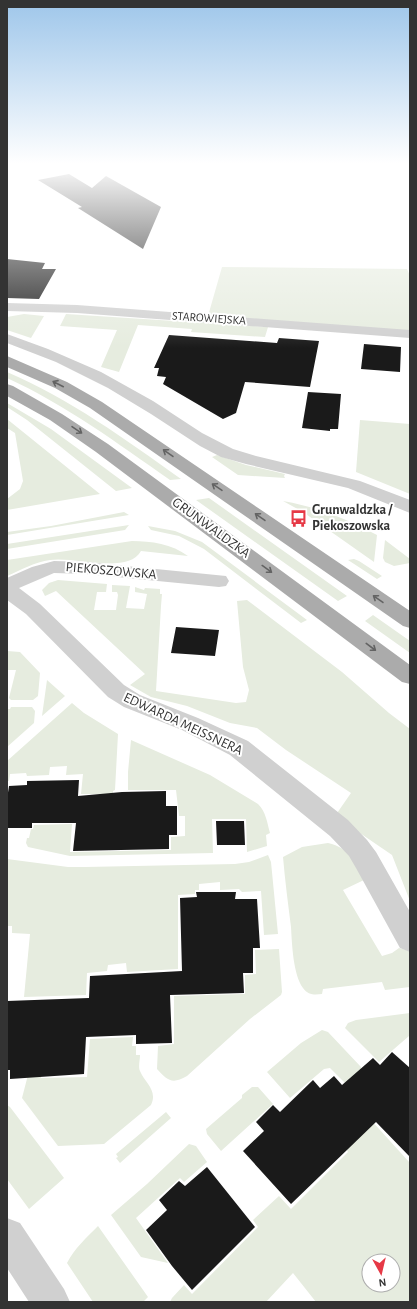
<svg xmlns="http://www.w3.org/2000/svg" width="417" height="1309" font-family="'Alegreya Sans',sans-serif">
  <style>
    .green { fill: #e6ecdf; fill-rule: evenodd }
    .building { fill: #1a1a1a }
    .lines { fill: none; stroke-linecap: round; stroke-linejoin: round }
    .minor { fill: #d0d0d0; fill-rule: evenodd }
    .major { fill: #ababab; fill-rule: evenodd }
    .oneway { stroke: #636363 }
    .labels { text-anchor: middle; dominant-baseline: central; stroke-width: 4; stroke-linejoin: round; paint-order: stroke }
    .far-street-label { font-size: 12px; fill: #333; stroke: #fff }
    .poi-label { font-size: 14px; font-weight: bold; fill: #333; stroke: #fff; text-anchor: start }
    .street-label { font-size: 14px; fill: #333; stroke: #fff }
  </style>
  <rect width="100%" height="100%" fill="#fff"/>
  <!-- green -->
  <path class="green" d="M222 267 407 269 410 276V332L208 316Z
    M24 314 44 316 31 338 7 330V317Z
    M66 314 268 327 265 337 191 332 192 329 138 325 119 372 101 367 117 330 60 326Z
    M7 372C70 399 125 439 181 479L170 480C117 443 66 405 7 378Z
    M7 403 51 429 132 488 116 491 27 420 7 407Z
    M7 419 100 494 7 510V499L20 489 23 481 15 433 7 428Z
    M360 420 410 424V494L356 472Z
    M217 455 246 465 285 474 284 476 285 478 238 475 212 457Z
    M209 498 347 596 338 601 196 500Z
    M283 501C317 507 347 519 377 535L374 562 303 512Z
    M124 512 129 515 7 535V532L51 526Z
    M129 525 125 530 7 549V544Z
    M148 526 175 531 202 542 307 620 301 623 204 549 179 536 151 530Z
    M385 540 410 559V563L394 566 385 562 383 558Z
    M132 541C151 541 172 544 188 556L141 551C128 575 74 556 50 560 35 562 21 570 7 576V560Z
    M354 559 359 561 382 576 377 579 348 560Z
    M58 580 107 584 106 592H97L94 610H116L118 595 117 592H112V585L130 586 126 608 144 609 147 594 135 592V587L144 590 145 588 160 589V594H162L161 606 156 691 236 703 246 702 249 690 243 667 237 601 247 600 342 672 389 713 410 729V901L392 855 335 816 351 793 286 750 257 728 230 723 187 706 151 697 130 685 145 674 56 591 45 596 42 590 49 583Z
    M373 615 410 641V653L365 621Z
    M7 651 20 652 40 673 38 696 33 700H11L9 698 16 670H7Z
    M47 680 65 696 42 716Z
    M72 703 84 713 118 734 115 790 113 791V794H81L83 774 66 775 67 766 50 767 49 775 27 776 26 773 10 774 9 781H7V761Z
    M11 707H32L35 711 34 723 7 747V709H10Z
    M131 740 210 775 258 804C266 812 267 822 270 833L266 835 267 846 247 852 246 819H212L213 853 70 856 28 847 26 843 27 838H29L31 829H33L34 825 72 824 70 852 171 850V837L185 836V816H179L176 790H128V772Z
    M328 843C350 848 354 862 364 880L343 890 382 956 392 953 399 948 410 951V987L385 990 382 982 323 989 322 994C314 995 308 995 303 988 293 974 292 944 291 927 288 904 285 880 283 857L302 847Z
    M268 855 271 862 278 934 264 935 261 891 242 892 239 889 220 890V882L199 884V890H195V894L178 895V969L127 972 126 963 108 965 107 971 87 973 86 995 24 997 30 934 12 933V926H7V859L68 867H85L235 864 249 862Z
    M279 949 282 992 281 995 250 1019 187 1076C172 1085 167 1080 157 1069L158 1046 174 1044V996L245 994V975L256 974 255 950Z
    M410 1013V1037L409 1036 379 1062 345 1028 348 1023 356 1020Z
    M322 1030 328 1032 361 1067V1068L366 1074 351 1089 330 1068 324 1069 290 1098 267 1072 301 1043Z
    M133 1037 132 1046H136V1055H140C140 1060 138 1067 140 1071 145 1083 158 1090 151 1105L104 1144 58 1146 22 1098 29 1071H41V1078L87 1077 90 1039Z
    M252 1087H258L273 1104 221 1151 207 1134 206 1129 242 1098V1095Z
    M7 1105 10 1107 64 1178 29 1209 7 1179Z
    M166 1112 171 1118 120 1163 116 1158 118 1157 116 1154Z
    M370 1119 410 1163V1302H316L293 1273 266 1302H170L172 1298 184 1285 192 1294 258 1227 253 1220 279 1196 291 1209 348 1152 344 1146ZM369 1261H393V1285H369Z
    M189 1144 196 1146 207 1162 184 1182 180 1178 136 1218 168 1263 141 1257 111 1215 147 1184Z
    M98 1226 148 1297 143 1302H93L67 1263C75 1248 86 1238 98 1226Z"/>
  <!-- building -->
  <path class="building" d="M69 174 92 188 106 176 161 207 143 249 78 208 82 207 38 180Z
    M7 259 45 263 42 269H56L39 299 7 298Z
    M169 335 277 343 279 338 319 341 310 387 245 382 236 413 223 419 163 384 166 377 157 376 159 368H154Z
    M364 344 401 347 400 372 361 369Z
    M308 392 341 394 338 429H330V431L302 428Z
    M176 627 219 630 215 656 171 653Z
    M79 780 78 796 122 792 166 791V806H177V835H169V849L73 851 76 823H32V828H7V799L9 786 27 785V781Z
    M216 821H244L245 845H217Z
    M196 892H236L235 899H257L260 948H253V973H243L244 993 170 995 172 1043 136 1044V1035L86 1037 84 1074 10 1079V1070H7V1001L89 998 90 976 182 971 180 898 197 897Z
    M392 1052 410 1068V1157L376 1122 291 1204 243 1151 264 1131 256 1122 273 1105 280 1112 313 1080 320 1088 334 1076 342 1085 373 1058 380 1065Z
    M207 1167 255 1227 192 1290 172 1266 146 1230 167 1210 159 1200 179 1181 185 1186Z"/>
  <g class="lines">
    <!-- minor -->
    <path class="minor" d="M7 303 77 305 410 330V338L77 313 7 311Z
      M7 334 48 349 101 372 153 401 202 433 233 449 256 456 360 481 410 500V513L348 488 246 464 221 457 200 446 151 414 108 388 56 362 7 343Z
      M54 561 86 562 226 576 229 581 226 586 219 587 86 574 54 573 19 588 40 604 124 685 140 695 198 718 248 741 348 820 367 840 376 852 410 912V952L400 948 356 868 349 856 330 836 230 755 182 730 124 707 108 697 26 614 7 600V578L32 567Z
      M7 1218 20 1223 64 1289 70 1302H29L7 1268Z"/>
    <!-- major -->
    <path class="major" d="M7 356 67 382 102 402 410 611V628L403 626 90 408 55 388 7 367Z
      M7 384 13 386 62 414 108 444 410 665V684L402 682 96 452 50 420 7 396Z"/>
  </g>
  <!-- one-way arrows -->
  <defs><path id="oneway-shaft" d="M-6 0H5M1.5-3L5.5 0L1.5 3" fill="none" stroke-width="1.6" stroke-linecap="round" stroke-linejoin="round"/></defs>
  <g class="oneway">
    <use href="#oneway-shaft" transform="translate(58 384) rotate(-153)"/>
    <use href="#oneway-shaft" transform="translate(77 430) rotate(34)"/>
    <use href="#oneway-shaft" transform="translate(168 453) rotate(-145)"/>
    <use href="#oneway-shaft" transform="translate(217 487) rotate(-146)"/>
    <use href="#oneway-shaft" transform="translate(260 517) rotate(-145)"/>
    <use href="#oneway-shaft" transform="translate(267 569) rotate(36)"/>
    <use href="#oneway-shaft" transform="translate(378 599) rotate(-145)"/>
    <use href="#oneway-shaft" transform="translate(371 647) rotate(37)"/>
  </g>
  <!-- sky -->
  <linearGradient id="sky" x2="0" y2="1"><stop stop-color="#9ec6ea"/><stop offset="0.47" stop-color="#fff"/><stop offset="1" stop-color="#fff" stop-opacity="0"/></linearGradient>
  <rect width="417" height="348" fill="url(#sky)"/>
  <!-- icons -->
  <defs>
    <symbol id="bus-bare" viewBox="-9 -9 18 18"><path d="M-5-6H5V4H4V6H2V4H-2V6H-4V4H-5ZM-3.5-4V0h7V-4ZM-3.5 1.2v1.5H-2V1.2ZM2 1.2v1.5H3.5V1.2Z" fill="#e63946" stroke="#fff" stroke-width="2.5" paint-order="stroke"/></symbol>
  </defs>
  <g fill-rule="evenodd">
    <use href="#bus-bare" x="286" y="506" width="25" height="25"/>
  </g>
  <g class="labels">
    <!-- far-street labels -->
    <g class="far-street-label">
      <text transform="translate(209 318) rotate(4)">STAROWIEJSKA</text>
    </g>
    <!-- poi labels -->
    <g class="poi-label">
      <text x="312" y="510">Grunwaldzka /<tspan x="312" dy="16">Piekoszowska</tspan></text>
    </g>
    <!-- street labels -->
    <g class="street-label">
      <text transform="translate(211 528) rotate(36)">GRUNWALDZKA</text>
      <text transform="translate(111 571) rotate(5)">PIEKOSZOWSKA</text>
      <text transform="translate(183 724) rotate(25)">EDWARDA MEISSNERA</text>
    </g>
  </g>
  <!-- border -->
  <rect width="417" height="1309" fill="none" stroke="#333333" stroke-width="16"/>
  <!-- north arrow -->
  <g transform="translate(381 1273) rotate(172)"><circle r="19" fill="#ffffff" stroke="#adadad"/>
  <path d="M0-3L7 15L0 10L-7 15Z" fill="#e63946"/>
  <text y="-6" font-size="11" font-weight="bold" text-anchor="middle" fill="#333333">N</text>
  </g>
</svg>
